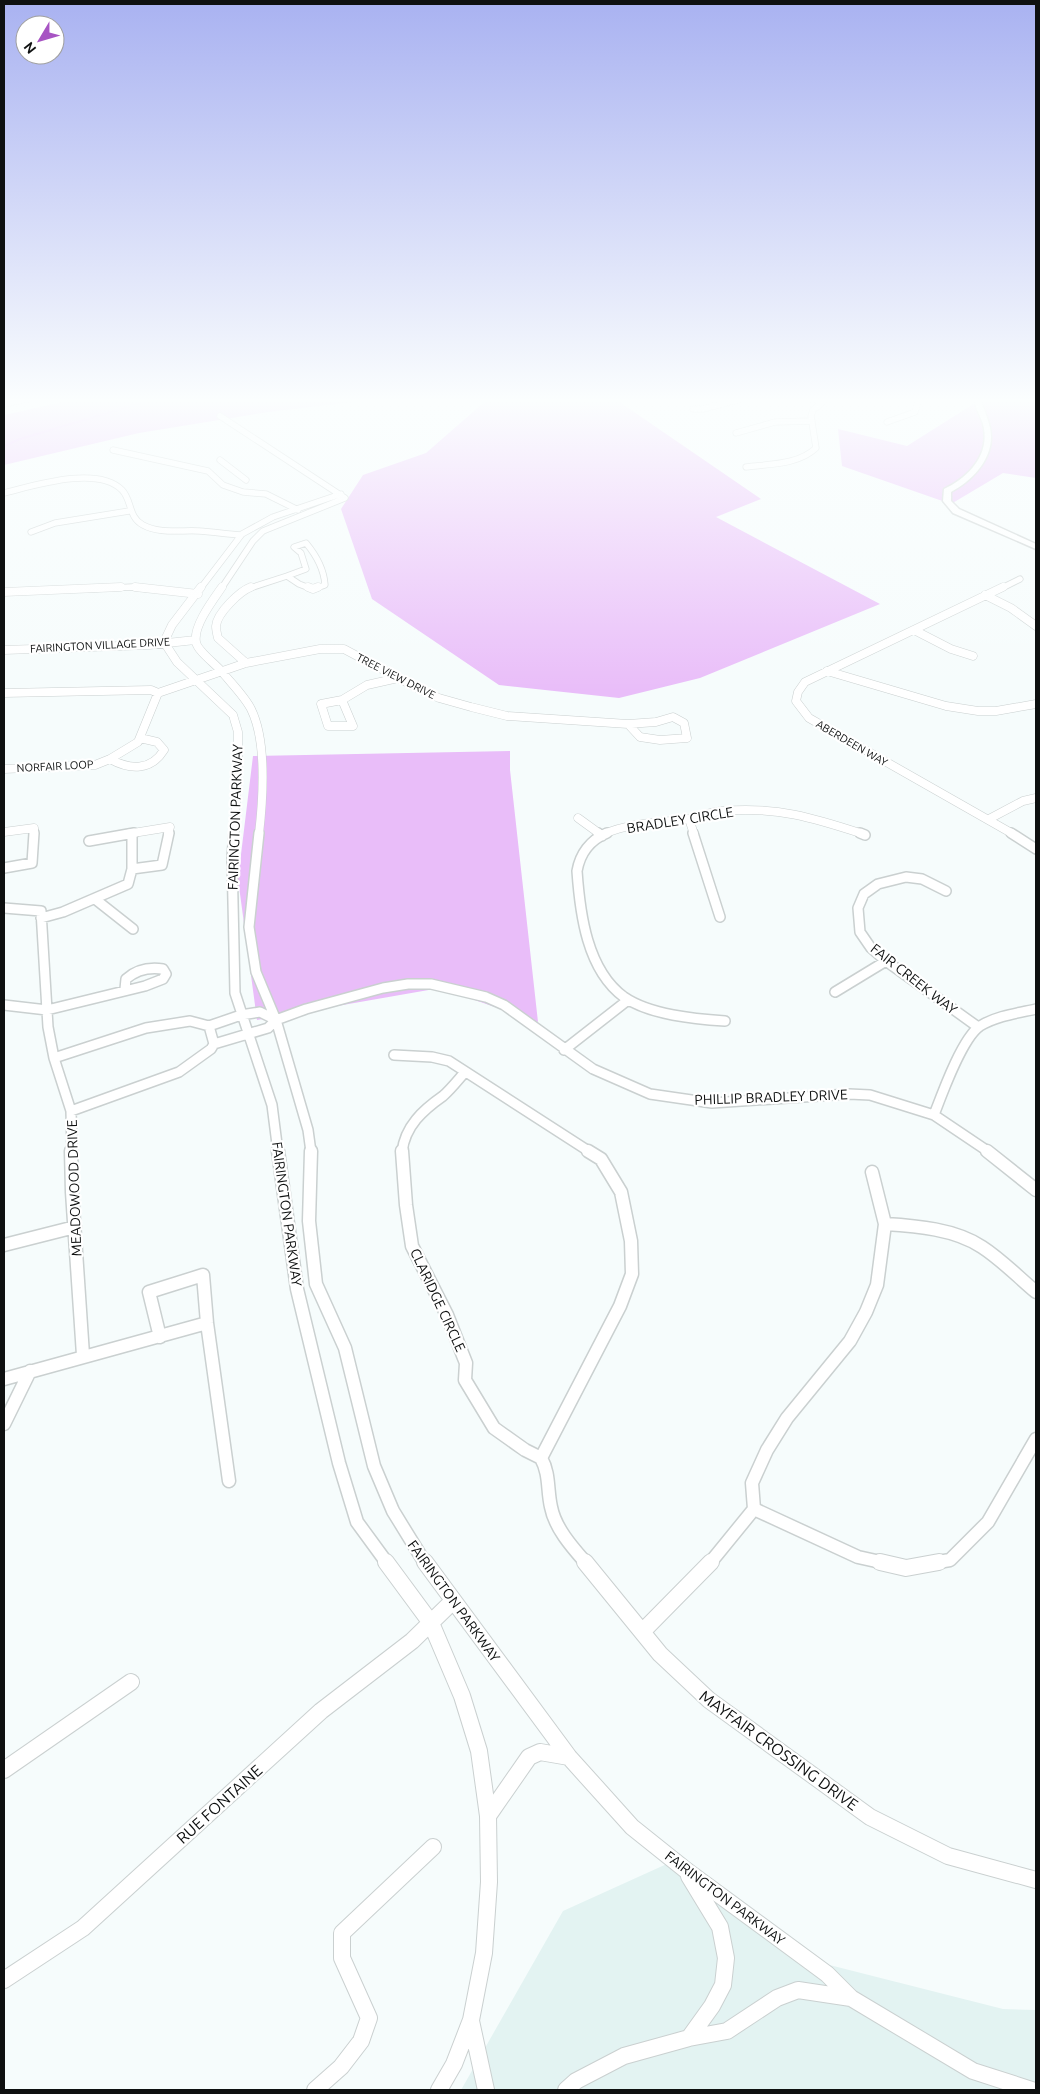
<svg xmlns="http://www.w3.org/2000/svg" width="1040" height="2094" font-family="Ubuntu,sans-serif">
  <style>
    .built { fill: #e3f3f2 }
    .green { fill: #e9bdf9 }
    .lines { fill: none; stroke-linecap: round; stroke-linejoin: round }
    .stream { stroke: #eab0ff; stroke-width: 2 }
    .minor-far4-casing { stroke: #cad0d0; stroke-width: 7 }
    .minor-far3-casing { stroke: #cad0d0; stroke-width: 9 }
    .minor-far2-casing { stroke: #cad0d0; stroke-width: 12 }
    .minor-far1-casing { stroke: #cad0d0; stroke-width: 15 }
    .minor-casing { stroke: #cad0d0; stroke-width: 18 }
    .tertiary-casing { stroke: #cad0d0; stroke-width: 3 }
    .minor-far4 { stroke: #fff; stroke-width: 5.5 }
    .minor-far3 { stroke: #fff; stroke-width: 8 }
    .minor-far2 { stroke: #fff; stroke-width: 9 }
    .minor-far1 { stroke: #fff; stroke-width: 12 }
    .minor { stroke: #fff; stroke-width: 16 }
    .tertiary { fill: #fff; fill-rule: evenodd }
    .labels { text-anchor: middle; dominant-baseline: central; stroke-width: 4.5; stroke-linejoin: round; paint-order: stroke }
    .far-street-label { font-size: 11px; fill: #0e1010; stroke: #fff }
    .street-label { font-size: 14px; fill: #0e1010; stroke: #fff }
    .near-street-label { font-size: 16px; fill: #0e1010; stroke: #fff }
  </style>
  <rect width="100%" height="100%" fill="#f6fcfc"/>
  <!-- built -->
  <path class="built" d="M680 1858 790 1955 1003 2009 1036 2010V2090H461L563 1911Z"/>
  <!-- green -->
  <path class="green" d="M81 398H387L268 412 139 433 4 465V415Z
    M489 398H621L618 401 761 499 716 517 880 604 700 678 619 698 499 685 372 599 341 509 363 475 426 453Z
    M976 398H1036V478L1003 473 951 504 842 466 838 429 907 446 975 403Z
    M510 751V770L538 1022 440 988 257 1020 238 879 253 756Z"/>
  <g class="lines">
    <!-- stream -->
    <path class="stream" d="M4 446 20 439 158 398"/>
    <defs>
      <path id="minor-far4" d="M806 398 824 401
        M4 404 32 398
        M693 409H703L745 398
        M220 416 345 498 263 531 253 541 221 589
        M887 422 915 412 919 398
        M736 433 775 422 812 421
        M113 450 208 471 223 485 243 492 266 494 298 510
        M220 460 246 480
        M746 467C769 464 798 465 816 448L811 416 813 410 828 398
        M4 493C33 486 97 465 122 490 132 500 128 517 143 525 159 534 181 530 199 531 213 532 227 534 241 535
        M31 532 55 523 129 511
        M90 589 131 587 147 589
        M200 589 242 534 273 517 341 494
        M247 589 287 576
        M312 589 299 584 287 576 306 569 301 553 294 547 306 543C316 555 324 569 325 585L314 589
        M1000 589 1020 579"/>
      <path id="minor-far3" d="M135 587 198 594
        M201 587 172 625 164 642 177 662 233 715 238 732V769L234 834
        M222 587C213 600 193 626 196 642 197 651 217 665 223 673 232 684 245 697 251 709 267 741 263 799 259 834
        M308 587 313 589 318 587
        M1003 587 805 682 798 692 796 701 809 718 1013 834
        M4 592 121 587
        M985 595 1011 608 1036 626
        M914 630 951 649 973 656
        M4 650 149 645 195 640
        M246 663 218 638C217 634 216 629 216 626 217 613 240 591 251 587
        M827 671 946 706 978 711H996L1036 704
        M4 693 151 690 158 693 246 663 320 649H344L421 690 439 698 471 707 507 716 628 724
        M342 700 353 726H328L321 704Z
        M342 700 367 685 398 678
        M673 717 684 723 687 738 660 740 640 737 628 724 656 722Z
        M110 759C130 770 151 771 164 750L157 742 140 738
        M4 769 95 765 110 759 138 742 158 693
        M578 818 600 834
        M689 819 694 834
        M989 819 1023 801 1036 798
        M4 832 34 828V834
        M127 834 170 827 168 834
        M604 834C630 823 654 823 682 820 696 818 708 812 722 811 776 806 814 818 863 834"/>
      <path id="minor-far2" d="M234 833 232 857 235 993 272 1105 278 1152
        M259 833 249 927 256 972 276 1020 308 1130 311 1152
        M598 833 602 836
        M607 833C590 840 580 854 577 871 580 914 587 970 624 997 650 1015 695 1019 725 1021
        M693 833 720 917
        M860 833 865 835
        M1011 833 1036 849
        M89 841 134 833
        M4 868 32 863 34 833
        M132 869 162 865 169 833
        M946 891 922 879 906 877 878 884 864 894 858 908 860 932 871 948 886 961 978 1027
        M95 899 133 929
        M4 908 41 911 48 1027 54 1058 71 1111 72 1152
        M41 918 63 912 128 884 132 869V835
        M835 992 886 961
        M4 1005 47 1010 145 986 163 979 166 974 163 969C149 967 136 970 126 979L125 989
        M209 1026 241 1015 260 1012 276 1020
        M214 1044 268 1028 276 1020 306 1009 383 988 408 984H431L486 997 504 1005 593 1069 650 1094 712 1103 849 1094 870 1095 934 1115 989 1152
        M564 1050 628 1000
        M394 1055 432 1057 449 1061 590 1152
        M54 1058 146 1028 190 1021 209 1026 214 1044 211 1049 179 1072 71 1111
        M934 1115C942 1094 962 1038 980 1026 996 1016 1018 1013 1036 1009
        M402 1152C405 1126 423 1110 443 1096 451 1089 458 1080 465 1072"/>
      <path id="minor-far1" d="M71 1151 72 1192 83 1355
        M278 1151 297 1289 339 1463 357 1522 387 1563
        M311 1151 309 1221 316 1284 345 1348 374 1466 393 1511 425 1563
        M402 1151 406 1205 412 1246 447 1315 466 1363 465 1380 494 1428 525 1450 541 1458
        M987 1151 1036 1190
        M885 1224C917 1226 955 1229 982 1247 1002 1260 1018 1277 1036 1292
        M4 1245 75 1227
        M160 1337 149 1292 203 1275 207 1323 229 1481
        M4 1379 207 1323
        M4 1424 30 1371
        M754 1509 858 1557 885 1563
        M586 1563C572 1547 555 1528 551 1507 547 1490 550 1474 541 1458L620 1306 632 1274 631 1241 621 1192 601 1159 588 1151
        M710 1563 754 1509 752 1483 767 1450 787 1418 850 1341 866 1312 877 1285 885 1224 872 1172
        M932 1563 950 1560 988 1522 1036 1439"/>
      <path id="minor" d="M386 1562 431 1623 462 1696 479 1751 488 1816 489 1882 484 1953 471 2020 454 2064 439 2090
        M425 1562 569 1757 632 1827 687 1871 827 1974 851 1998
        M585 1562 660 1654 709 1700 870 1817 948 1856 1036 1880
        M880 1562 906 1568 939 1562
        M642 1632 711 1562
        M4 1770 131 1682
        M488 1816 529 1757 540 1752 569 1757
        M689 1876 720 1927 726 1958 723 1985 712 2006 689 2038
        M4 1980 83 1928 321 1711 412 1641 453 1601
        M471 2021 486 2090
        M315 2090 341 2067 361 2041 369 2018 342 1958V1933L433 1847
        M566 2090 576 2081 624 2056 689 2038 727 2031 777 1998 798 1990 851 1998 973 2071 1032 2090"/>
      <path id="tertiary" d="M974 398H980C982 407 987 415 989 424 998 454 975 479 951 492V501L959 509 1036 544V549L953 513 943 501 944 489C969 477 991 454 983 424 980 415 975 407 974 398Z"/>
    </defs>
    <!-- minor-far4 casing -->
    <use href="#minor-far4" class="minor-far4-casing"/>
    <!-- minor-far3 casing -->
    <use href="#minor-far3" class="minor-far3-casing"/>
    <!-- minor-far2 casing -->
    <use href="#minor-far2" class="minor-far2-casing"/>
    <!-- minor-far1 casing -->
    <use href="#minor-far1" class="minor-far1-casing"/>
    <!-- minor casing -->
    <use href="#minor" class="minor-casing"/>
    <!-- tertiary casing -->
    <use href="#tertiary" class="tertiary-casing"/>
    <!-- minor-far4 -->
    <use href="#minor-far4" class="minor-far4"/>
    <!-- minor-far3 -->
    <use href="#minor-far3" class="minor-far3"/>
    <!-- minor-far2 -->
    <use href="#minor-far2" class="minor-far2"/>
    <!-- minor-far1 -->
    <use href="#minor-far1" class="minor-far1"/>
    <!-- minor -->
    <use href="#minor" class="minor"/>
    <!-- tertiary -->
    <use href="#tertiary" class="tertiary"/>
  </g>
  <!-- sky -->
  <linearGradient id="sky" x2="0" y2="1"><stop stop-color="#a9b2f1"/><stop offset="0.58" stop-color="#fbfefe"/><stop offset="1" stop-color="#fbfefe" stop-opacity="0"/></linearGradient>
  <rect width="1040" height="691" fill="url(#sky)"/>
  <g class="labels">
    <!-- far-street labels -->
    <g class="far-street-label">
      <text transform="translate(100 645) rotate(-3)">FAIRINGTON VILLAGE DRIVE</text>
      <text transform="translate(396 676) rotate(27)">TREE VIEW DRIVE</text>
      <text transform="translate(852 743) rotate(30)">ABERDEEN WAY</text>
      <text transform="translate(55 766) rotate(-3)">NORFAIR LOOP</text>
    </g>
    <!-- street labels -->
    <g class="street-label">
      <text transform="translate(235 817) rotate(-88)">FAIRINGTON PARKWAY</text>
      <text transform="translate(680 820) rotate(-9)">BRADLEY CIRCLE</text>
      <text transform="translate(914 979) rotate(38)">FAIR CREEK WAY</text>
      <text transform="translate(771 1097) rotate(-2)">PHILLIP BRADLEY DRIVE</text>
      <text transform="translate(74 1188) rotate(-92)">MEADOWOOD DRIVE</text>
      <text transform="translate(287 1214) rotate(82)">FAIRINGTON PARKWAY</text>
      <text transform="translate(438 1300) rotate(65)">CLARIDGE CIRCLE</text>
      <text transform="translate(454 1601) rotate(54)">FAIRINGTON PARKWAY</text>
      <text transform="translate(725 1898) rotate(37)">FAIRINGTON PARKWAY</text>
    </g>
    <!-- near-street labels -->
    <g class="near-street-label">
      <text transform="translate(779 1750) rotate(36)">MAYFAIR CROSSING DRIVE</text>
      <text transform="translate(219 1804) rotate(-42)">RUE FONTAINE</text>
    </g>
  </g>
  <!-- border -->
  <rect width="1040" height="2094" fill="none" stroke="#0e1010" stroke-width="10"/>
  <!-- north arrow -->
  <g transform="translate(40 40) rotate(232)"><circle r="24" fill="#ffffff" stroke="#9f9f9f"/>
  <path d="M0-4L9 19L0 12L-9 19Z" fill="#a754c3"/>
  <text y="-8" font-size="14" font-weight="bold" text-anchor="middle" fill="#0e1010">N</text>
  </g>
</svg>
